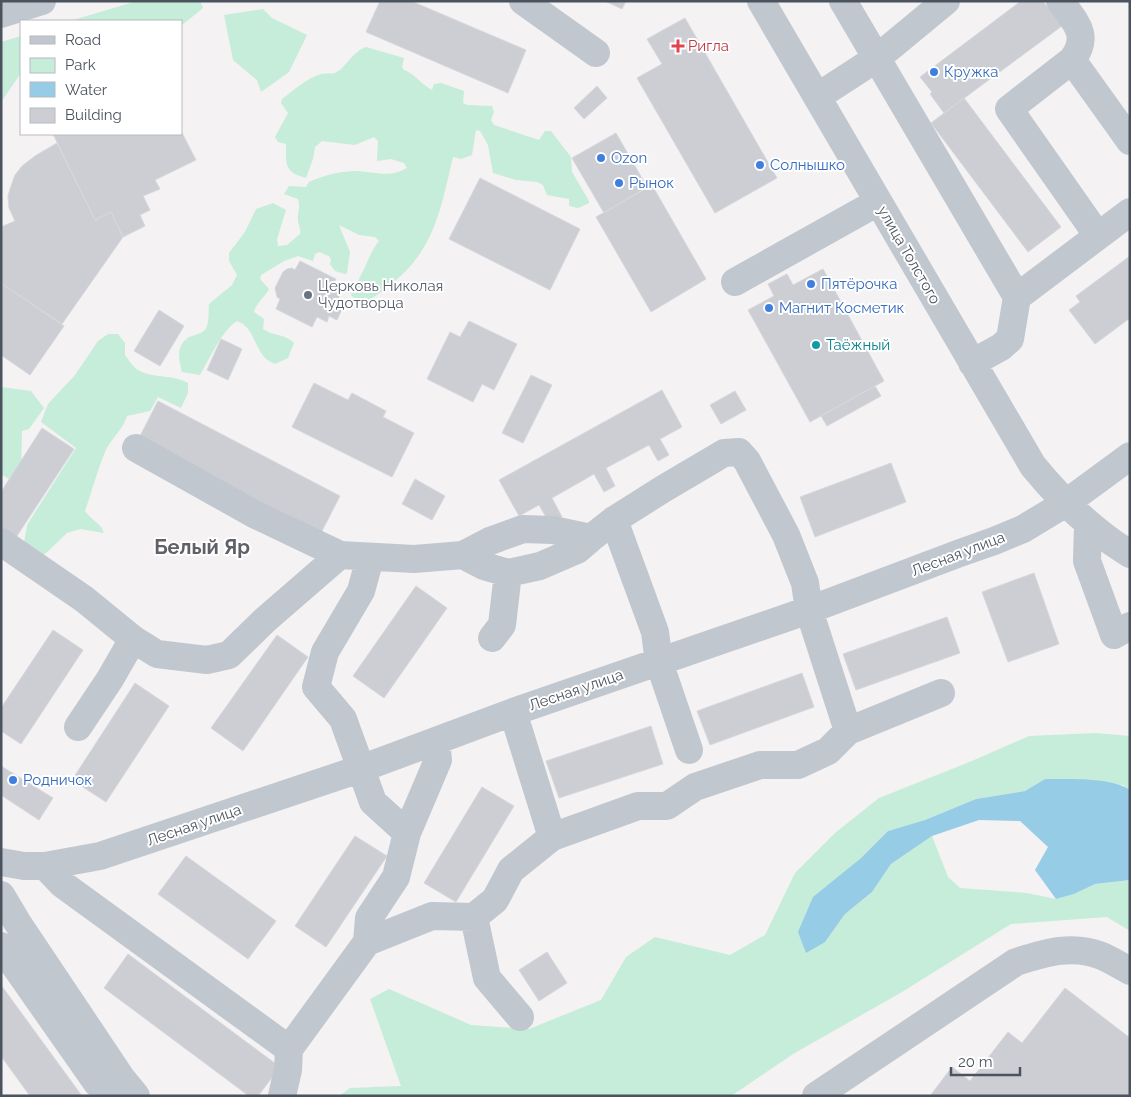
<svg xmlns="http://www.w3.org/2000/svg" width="1131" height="1097" font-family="Raleway,sans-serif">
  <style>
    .green { fill: #c5edd9 }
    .water { fill: #96cce6 }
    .building { fill: #ccced4; stroke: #d6d8dd }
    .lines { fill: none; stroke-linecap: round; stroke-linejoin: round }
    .minor { stroke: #c1c7cf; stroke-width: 28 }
    .health-dot { fill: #e0444e; stroke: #fff; stroke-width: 2 }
    .shop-dot { fill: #3f7fe0; stroke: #fff; stroke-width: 2 }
    .worship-dot { fill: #6b7280; stroke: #fff; stroke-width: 2 }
    .culture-dot { fill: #0f9aa8; stroke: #fff; stroke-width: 2 }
    .labels { text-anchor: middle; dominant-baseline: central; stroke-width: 4; stroke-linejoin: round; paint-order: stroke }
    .health-label { font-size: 15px; fill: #be3a42; stroke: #fff; text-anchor: start }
    .shop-label { font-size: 15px; fill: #366cbe; stroke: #fff; text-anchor: start }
    .street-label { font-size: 15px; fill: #4b535e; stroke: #fff }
    .worship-label { font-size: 15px; fill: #5b616d; stroke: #fff; text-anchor: start }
    .culture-label { font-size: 15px; fill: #0d838f; stroke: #fff; text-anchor: start }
    .district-label { font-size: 20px; font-weight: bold; fill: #5f6166; stroke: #fff }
  </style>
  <rect width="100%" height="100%" fill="#f4f2f2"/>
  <!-- green -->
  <path class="green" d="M137 1H200L203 8 181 26V21H70Z
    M263 9 272 18 307 35 289 72 261 92 257 80 233 60 224 15Z
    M21 36V73L1 102V42Z
    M366 47 404 58 402 67 404 70C415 74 422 85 432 90L434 84 441 83 464 91 463 103 468 105 492 106 494 112 491 120 494 125 539 140 545 131H551L571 157 572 172 589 201V203L578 208 569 206V199L547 195 543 185 537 182 516 180 493 173 488 145 480 131 476 130 472 155 461 159 453 157C440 212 434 253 386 288 377 295 370 301 359 303L351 295C353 288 357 284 360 277 367 265 370 252 379 241L375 237 359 235 339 225 350 252 347 273 345 274 335 271 330 264 331 260 329 256 319 252 315 254 313 261 298 256 284 261 261 275 260 279 269 289C264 298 256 303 254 312L264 319 263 329C275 337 284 333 294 343L288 358 275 364C254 358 257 327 237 321 222 330 209 360 200 375L182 372C179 359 175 346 189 337 194 335 200 334 204 331 210 325 208 312 209 304L232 285 237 275 229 261V253L245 232 256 209 273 203 286 210 277 239 278 246 287 245 300 234C301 228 299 227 298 221 297 213 301 207 298 199L284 194 289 186 306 187 309 182C325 175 337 172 354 171 374 171 388 179 407 168L404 163 391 159 377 161 378 141 374 137 355 145 322 141 315 147 313 159 306 178C284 172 286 164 286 144L278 142 275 137 288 113 281 103 282 99C293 91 308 77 322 74 330 72 331 76 340 70 349 62 354 51 366 47Z
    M108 334H118L125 343V355C128 359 133 367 138 370 153 379 173 374 188 383V393L181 408 158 397 150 411 127 416C123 430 111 438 105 452 97 471 92 491 85 511 91 520 101 523 104 533L80 529 67 533 45 554 28 559 24 543 27 525 76 448 41 422 48 404 75 375 98 341Z
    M1 387 31 391 44 408 29 429 22 431 21 471 12 481 1 474Z
    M1096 733 1130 736V790L1123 785 1045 779 1025 791 976 799 925 820 888 831 860 859 825 942 845 914 872 892 891 864 932 836 948 877 960 888 1027 893 1056 899 1074 894 1095 884 1130 880V931L1107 917 1011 924 902 992 793 1054 731 1096H339L350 1088 401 1086 370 999 389 989 471 1025 529 1029 601 1000 626 957 655 937 730 955 765 935 795 873 835 833 879 798 972 761 1029 736Z"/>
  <!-- water -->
  <path class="water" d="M1045 779C1068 779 1113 777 1130 790V880L1095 884 1074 894 1056 899 1035 870 1048 847 1020 821 979 820 932 836 891 864 872 892 845 914 825 942 806 953 798 932 813 897 860 859 888 831 925 820 976 799 1025 791Z"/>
  <!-- building -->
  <path class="building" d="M380 1H411L526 50 508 93 366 32Z
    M605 1H626L622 9Z
    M1021 1H1043L1062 26 944 113 930 94 932 92 920 77Z
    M685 18 777 178 715 213 637 78 662 64 647 39Z
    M597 86 607 98 584 119 574 108Z
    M964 98 1061 227 1028 252 931 123Z
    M181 131 196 160 155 180 160 189 143 196 150 210 140 215 145 226 123 237 111 212 95 220 53 134H181Z
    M616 133 647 187 604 213 572 158Z
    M57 143 95 220 111 212 123 237 62 324 1 283V227L15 221 9 208 8 196 11 186 15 175 22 166 35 156Z
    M480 178 580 229 550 290 449 239Z
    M652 185 706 279 651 312 596 217Z
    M1130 256V318L1095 344 1069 310 1080 302 1076 296Z
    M300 261 336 279 331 288 341 292 338 299 345 303 337 320 329 316 327 322 317 317 312 327 276 309 280 299 277 297 275 288 283 272 287 269 292 268 295 270Z
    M823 269 884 381 810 422 748 310 774 296 768 284 787 274 793 285Z
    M1 283 64 326 30 375 1 355Z
    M159 310 184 326 160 366 134 351Z
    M469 321 517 344 494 390 482 384 473 402 427 379 450 332 460 337Z
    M221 339 242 349 228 380 207 370Z
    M531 375 552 385 523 443 502 433Z
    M314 383 348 400 352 393 386 411 383 417 414 433 392 477 292 427Z
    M875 386 881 396 827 426 821 416Z
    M662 390 682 427 660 439 669 455 658 461 649 445 606 468 615 486 604 492 594 474 552 498 562 517 550 524 539 505 519 516 499 480Z
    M735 391 746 410 721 424 710 405Z
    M158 401 340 496 320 535 138 440Z
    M42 428 74 449 13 542 1 534V492Z
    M891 463 906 502 815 537 800 497Z
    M415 479 445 496 432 520 402 504Z
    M1034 573 1059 644 1008 662 982 592Z
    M416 586 447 608 384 698 353 676Z
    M947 617 960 653 856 690 843 654Z
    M53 630 83 650 21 744 1 731V708Z
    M277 635 308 657 243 751 211 728Z
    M802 673 814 707 710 745 697 711Z
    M135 683 169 706 106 802 72 780Z
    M651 726 663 764 559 798 546 761Z
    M1 766 53 798 39 820 1 795Z
    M482 787 514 806 456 902 424 883Z
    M355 836 387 856 326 947 295 926Z
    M186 856 276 921 248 959 158 894Z
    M547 952 567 983 539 1001 519 970Z
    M128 954 280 1067 258 1096H249L104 988Z
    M1 985 82 1096H30L1 1056Z
    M1065 988 1130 1038V1096H930L952 1067 970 1081 1008 1032 1022 1043Z"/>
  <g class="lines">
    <!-- minor -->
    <path class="minor" d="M523 1 596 53
      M761 1 1033 466C1061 500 1092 531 1130 554
      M843 1 1017 297
      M1060 1C1075 22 1091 35 1072 60L1130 141
      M1 14 42 1
      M1072 60 1009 109 1098 236
      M817 97 877 58 946 1
      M735 282 878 202
      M972 363 1001 347 1010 339 1017 297 1130 212
      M136 448 254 514 340 555
      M614 520 655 632 659 662 689 750
      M1088 524 1087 561 1114 635 1130 626
      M1 542 84 599 133 639 157 654 207 660 229 655 265 620 340 555 414 559 463 555 490 541 523 529 553 530 591 538 614 520 663 489 724 453 739 452 747 461 786 535 805 583 809 610 848 731
      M463 555 484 566 508 573 540 566 577 550 591 538
      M370 558 361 591 325 652 316 687 343 719 373 802 407 833
      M492 638 502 625 508 573
      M513 712 552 837
      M78 727 110 679 133 639
      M1 862 24 866H45L100 856 360 769 513 712 809 610 960 553 994 541 1023 529 1066 503 1130 456
      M45 866 62 884 289 1049
      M1 895 17 922 122 1079 136 1096
      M474 917 487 978 520 1017
      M367 942 432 916 474 917 495 900 511 870 552 837 638 806H667L695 787 760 765H798L828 751 848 731 941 693
      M1 946 97 1083 122 1079
      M282 1096 288 1070 289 1049 367 942 369 918 396 877 407 833 438 760 436 741
      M816 1096 1016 962C1045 953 1072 944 1102 956 1111 960 1121 966 1130 971"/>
  </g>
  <!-- markers -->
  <path class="health-dot" d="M675.5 38.5h5v5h5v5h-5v5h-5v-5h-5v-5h5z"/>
  <g class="shop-dot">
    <circle cx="934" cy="72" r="5"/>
    <circle cx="601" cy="158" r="5"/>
    <circle cx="760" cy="165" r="5"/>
    <circle cx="619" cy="183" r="5"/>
    <circle cx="811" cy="284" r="5"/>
    <circle cx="769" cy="308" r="5"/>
    <circle cx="13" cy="780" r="5"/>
  </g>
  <circle class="worship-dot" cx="308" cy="295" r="5"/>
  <circle class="culture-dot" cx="816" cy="345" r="5"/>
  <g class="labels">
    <!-- health labels -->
    <g class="health-label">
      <text x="688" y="46">Ригла</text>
    </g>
    <!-- shop labels -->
    <g class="shop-label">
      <text x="944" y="72">Кружка</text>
      <text x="611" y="158">Ozon</text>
      <text x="770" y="165">Солнышко</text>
      <text x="629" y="183">Рынок</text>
      <text x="821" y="284">Пятёрочка</text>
      <text x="779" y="308">Магнит Косметик</text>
      <text x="23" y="780">Родничок</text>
    </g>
    <!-- street labels -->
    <g class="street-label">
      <text transform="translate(909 255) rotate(60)">улица Толстого</text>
      <text transform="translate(958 554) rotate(-21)">Лесная улица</text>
      <text transform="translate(576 690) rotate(-19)">Лесная улица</text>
      <text transform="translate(194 825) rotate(-19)">Лесная улица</text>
    </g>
    <!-- worship labels -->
    <g class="worship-label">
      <text x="318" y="286">Церковь Николая<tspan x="318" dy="17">Чудотворца</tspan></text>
    </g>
    <!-- culture labels -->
    <g class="culture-label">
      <text x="826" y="345">Таёжный</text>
    </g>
    <!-- district labels -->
    <g class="district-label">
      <text x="202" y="547">Белый Яр</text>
    </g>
  </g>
  <!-- border -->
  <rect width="1131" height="1097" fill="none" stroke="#4b535e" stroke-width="5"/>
  <!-- legend -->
  <rect x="20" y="20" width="162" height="115" fill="#ffffff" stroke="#b7babf"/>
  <rect x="30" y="36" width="25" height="8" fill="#c1c7cf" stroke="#b7babf"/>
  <text x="65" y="45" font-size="15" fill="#4b535e">Road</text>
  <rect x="30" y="58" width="25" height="15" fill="#c5edd9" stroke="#b7babf"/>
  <text x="65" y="70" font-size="15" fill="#4b535e">Park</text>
  <rect x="30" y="82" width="25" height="15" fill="#96cce6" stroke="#b7babf"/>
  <text x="65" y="95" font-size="15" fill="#4b535e">Water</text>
  <rect x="30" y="108" width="25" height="15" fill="#ccced4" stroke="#b7babf"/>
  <text x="65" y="120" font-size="15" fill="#4b535e">Building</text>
  <!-- scale -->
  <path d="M951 1067v8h69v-8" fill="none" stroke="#4b535e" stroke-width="2.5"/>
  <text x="958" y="1067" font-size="15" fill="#4b535e" stroke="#ffffff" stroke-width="4" paint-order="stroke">20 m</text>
</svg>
